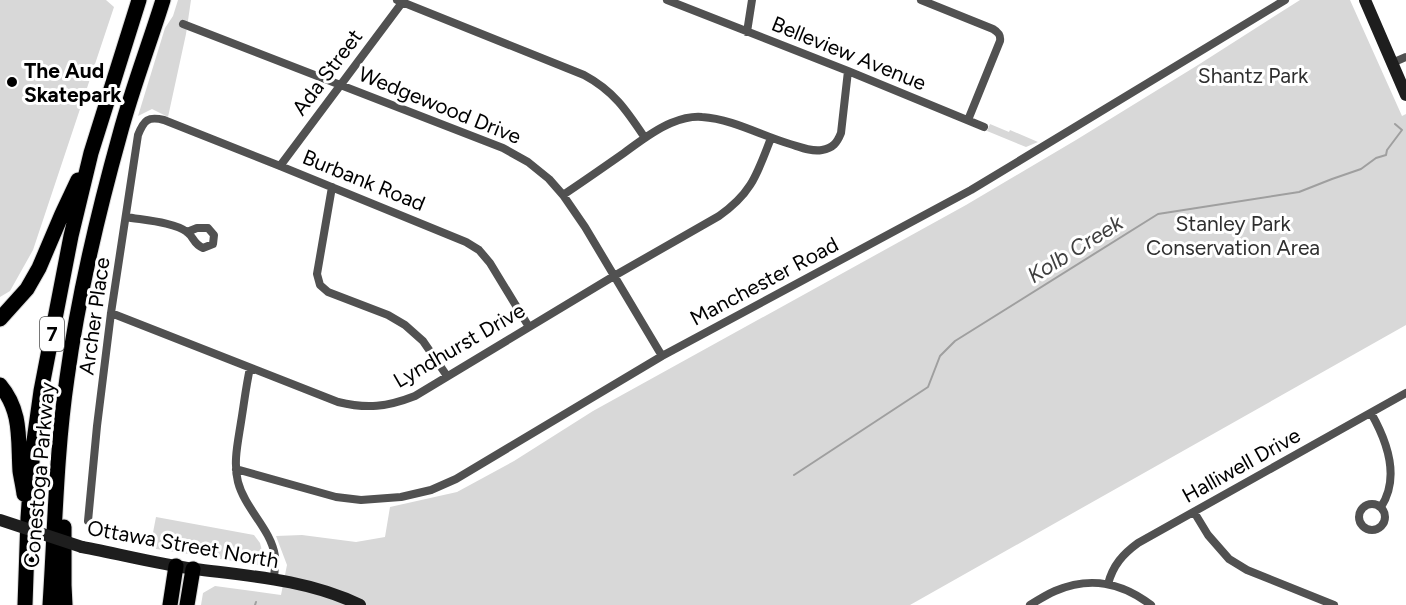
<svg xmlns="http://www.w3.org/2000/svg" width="1406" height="605" font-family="Figtree,sans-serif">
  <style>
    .green { fill: #d8d8d8 }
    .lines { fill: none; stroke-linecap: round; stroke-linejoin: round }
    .stream { stroke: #9f9f9f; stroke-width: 2 }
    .highway-casing { stroke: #dbdbdb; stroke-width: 17 }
    .street { stroke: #515151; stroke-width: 8 }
    .secondary { stroke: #1e1e1e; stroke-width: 12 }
    .highway { stroke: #000; stroke-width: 15 }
    .secondary-bridge { stroke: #1e1e1e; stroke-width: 12 }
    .poi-dot { fill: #000; stroke: #fff; stroke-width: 2 }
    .labels { text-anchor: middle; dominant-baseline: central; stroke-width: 6; stroke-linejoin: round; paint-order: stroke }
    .shield { fill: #fff; stroke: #4c4c4c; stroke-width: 1.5 }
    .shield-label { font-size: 20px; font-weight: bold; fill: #000 }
    .street-label { font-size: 21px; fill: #000; stroke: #fff }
    .poi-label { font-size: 21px; font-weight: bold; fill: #000; stroke: #fff; text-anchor: start }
    .park-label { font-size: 21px; fill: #2f2f2f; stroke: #fff }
    .water-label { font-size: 22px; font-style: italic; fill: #404040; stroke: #fff }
  </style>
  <rect width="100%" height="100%" fill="#fff"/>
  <!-- green -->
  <path class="green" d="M0 0H106L114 7 33 250 10 291 0 297Z
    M178 0H191L186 34 168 117 152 109 138 116 165 28 173 16Z
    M1300 0H1350L1402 116 1406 114V325L910 605H201L203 593 215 586 281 595 287 565 276 536 302 535 356 542 385 537 390 507 457 492 514 461 593 411 966 205 1076 140 1198 65Z
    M990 124 1009 132 1010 130 1038 142 1026 147 987 131Z
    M156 517 254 535 260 543 266 566 150 548Z"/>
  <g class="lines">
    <!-- stream -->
    <path class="stream" d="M794 475 928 387 940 356 955 341 1158 214 1299 192 1332 179 1361 169 1376 158 1386 155 1387 150 1402 130 1395 124
      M255 605 256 602"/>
    <defs>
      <path id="highway" d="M0 319 27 289 39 268 62 214 78 180
        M0 385C22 411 18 439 20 471 21 478 23 486 24 494
        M64 527V585L65 605
        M25 605 28 518 33 448 41 391 71 236 91 153 139 0
        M50 605C55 530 56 453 67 378 78 297 98 213 120 134 132 89 149 45 163 0
        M170 605 176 566
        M187 605 193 569"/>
    </defs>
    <!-- highway casing -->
    <use href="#highway" class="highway-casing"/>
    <!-- street -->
    <path class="street" d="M397 0 584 75C614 91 627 111 645 138
      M667 0 848 71 984 127
      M921 0 993 29C998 32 1001 35 1000 41L968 120
      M183 24 503 148 528 162 549 179 563 195 585 227 662 356
      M747 32 752 0
      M1392 63 1406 57
      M280 166 404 0
      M332 187 317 274 320 285 328 292 388 315 405 325 423 341 447 376
      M563 195C584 181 604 167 624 153 639 142 654 130 671 123 681 119 692 116 702 117 733 119 762 136 790 144 800 147 811 152 822 150 833 148 837 143 841 133L848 71
      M126 217C142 220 175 222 187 232 194 237 193 244 203 248L213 244 214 235 208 228H197L187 232
      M111 313 338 402C367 409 387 407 415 396L614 276 719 216C752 193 757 174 771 138
      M250 368C246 386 244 404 241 422 238 442 233 462 238 482 245 509 271 529 275 556 276 564 274 572 274 580
      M1371 413C1387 441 1400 478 1381 507
      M236 469 336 497 361 500 401 497 431 490 456 479 662 356 971 190 1285 0
      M1359 517a13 13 0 1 1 26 0a13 13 0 1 1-26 0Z
      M1194 512 1208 535 1229 559 1247 570 1334 605
      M88 521 97 426 111 313 138 135C144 120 148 116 164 120L280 166 466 242 479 250 490 263 529 327
      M1108 584C1113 565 1123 554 1138 543L1406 393
      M1030 605C1038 600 1046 595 1055 591 1090 576 1121 582 1151 605"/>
    <!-- secondary -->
    <path class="secondary" d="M1365 0 1406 95
      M82 547C120 554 157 564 195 569 250 576 309 580 360 605"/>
    <!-- highway -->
    <use href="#highway" class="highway"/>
    <!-- secondary-bridge -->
    <path class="secondary-bridge" d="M0 520 82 547"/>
  </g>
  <!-- markers -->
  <circle class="poi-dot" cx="12" cy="82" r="6"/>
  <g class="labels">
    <!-- shield labels -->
    <rect class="shield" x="40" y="317" width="24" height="34" rx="4.5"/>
    <g class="shield-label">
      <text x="52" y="334">7</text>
    </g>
    <!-- street labels -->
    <g class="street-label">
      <text transform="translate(849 53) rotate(22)">Belleview Avenue</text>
      <text transform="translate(327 72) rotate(-53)">Ada Street</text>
      <text transform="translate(440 105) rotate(22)">Wedgewood Drive</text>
      <text transform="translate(364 180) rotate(22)">Burbank Road</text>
      <text transform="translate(764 281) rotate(-28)">Manchester Road</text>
      <text transform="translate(94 316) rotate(-82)">Archer Place</text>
      <text transform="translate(459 345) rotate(-30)">Lyndhurst Drive</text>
      <text transform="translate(1241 465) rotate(-29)">Halliwell Drive</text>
      <text transform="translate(39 475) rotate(-85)">Conestoga Parkway</text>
      <text transform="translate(183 544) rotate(10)">Ottawa Street North</text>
    </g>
    <!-- poi labels -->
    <g class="poi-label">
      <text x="24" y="70">The Aud<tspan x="24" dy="24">Skatepark</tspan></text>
    </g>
    <!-- park labels -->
    <g class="park-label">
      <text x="1253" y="75">Shantz Park</text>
      <text x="1233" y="223">Stanley Park<tspan x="1233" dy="24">Conservation Area</tspan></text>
    </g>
    <!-- water labels -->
    <g class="water-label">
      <text transform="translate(1075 249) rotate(-32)">Kolb Creek</text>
    </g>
  </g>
</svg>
